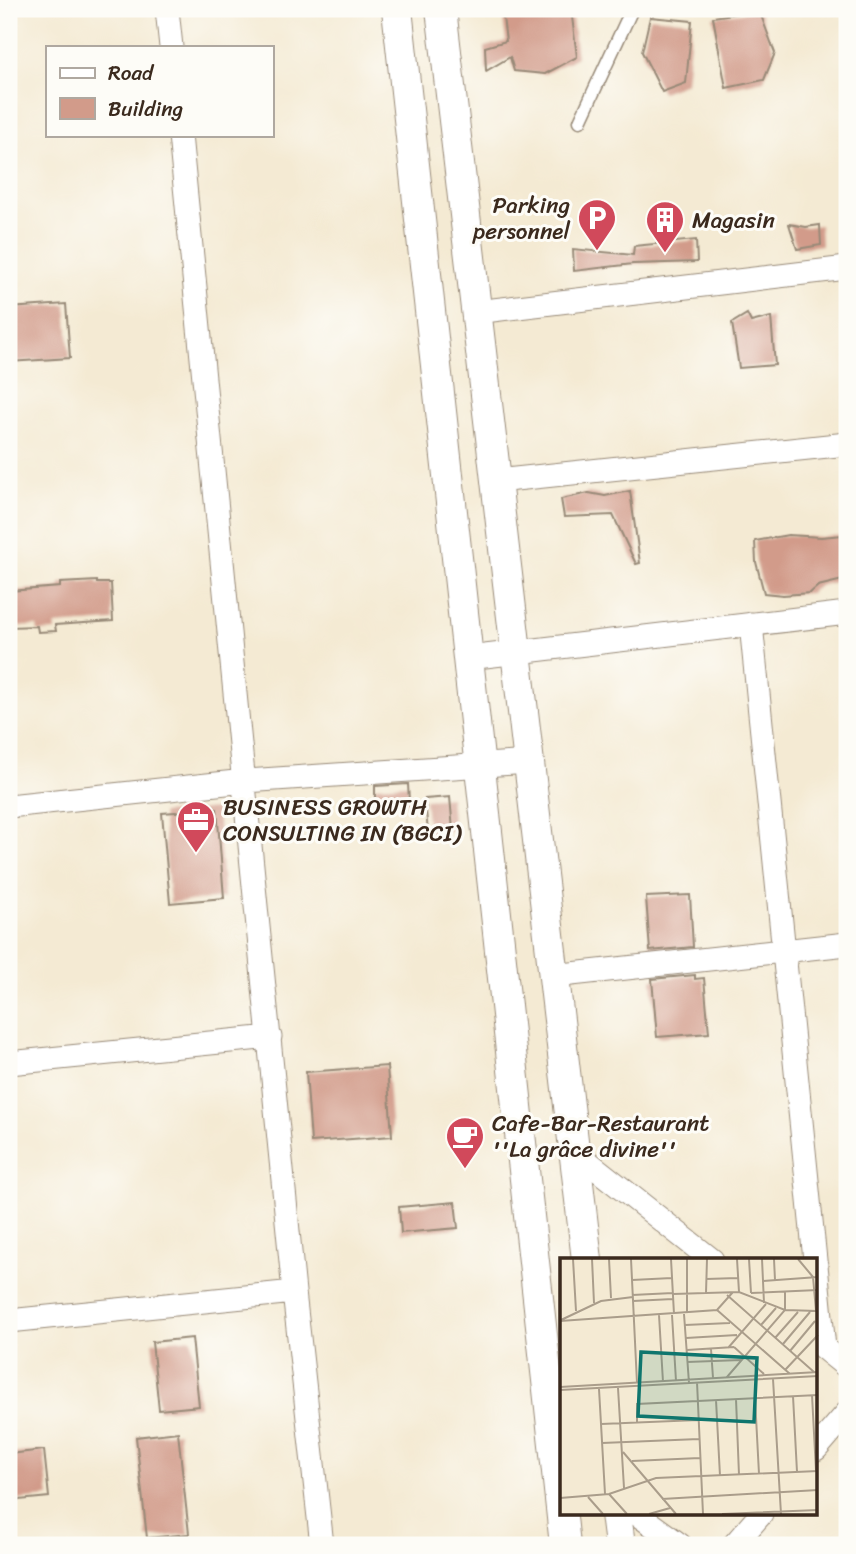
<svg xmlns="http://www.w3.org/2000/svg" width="856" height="1554" font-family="Sriracha,sans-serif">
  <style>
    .building { fill: #d29b8a }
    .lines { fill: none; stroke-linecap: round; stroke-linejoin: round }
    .service-casing { stroke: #988a78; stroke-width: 15 }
    .minor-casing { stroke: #988a78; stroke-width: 25 }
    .tertiary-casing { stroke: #988a78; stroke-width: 32 }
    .service { stroke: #fff; stroke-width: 12 }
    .minor { stroke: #fff; stroke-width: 23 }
    .tertiary { stroke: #fff; stroke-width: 30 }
    .labels { text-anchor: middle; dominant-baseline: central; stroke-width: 6; stroke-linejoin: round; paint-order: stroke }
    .poi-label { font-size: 23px; fill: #3b2a1e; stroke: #fdfcf7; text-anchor: start }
    .inset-road { fill: none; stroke: #aa9d8b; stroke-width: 2 }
    .view { fill: #0f766e; fill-opacity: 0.15; stroke: #0f766e; stroke-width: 3.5 }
    .inset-edge { fill: none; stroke: #3b2a1e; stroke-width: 3.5 }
  </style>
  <rect width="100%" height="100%" fill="#fdfcf7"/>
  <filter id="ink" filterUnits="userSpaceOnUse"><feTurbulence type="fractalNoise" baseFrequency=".0143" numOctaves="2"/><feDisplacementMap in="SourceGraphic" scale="14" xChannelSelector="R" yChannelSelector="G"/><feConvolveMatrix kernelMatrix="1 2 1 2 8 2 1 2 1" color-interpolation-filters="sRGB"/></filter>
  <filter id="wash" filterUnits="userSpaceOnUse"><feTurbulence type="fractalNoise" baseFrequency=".00686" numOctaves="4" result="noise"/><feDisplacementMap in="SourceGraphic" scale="28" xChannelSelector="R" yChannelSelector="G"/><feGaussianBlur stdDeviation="1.57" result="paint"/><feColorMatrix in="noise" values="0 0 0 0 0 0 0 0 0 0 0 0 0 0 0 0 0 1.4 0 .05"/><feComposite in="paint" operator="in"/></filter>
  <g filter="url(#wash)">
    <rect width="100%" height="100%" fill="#f4ead3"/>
    <g id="blocks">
      <!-- building -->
      <path class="building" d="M502 9H571L577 57 545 74 514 71 510 57 486 71 485 47 506 41Z
        M759 10 775 53 764 80 726 88 713 17Z
        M650 17 692 21 686 83 662 92 642 52Z
        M789 224 806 227 820 225 821 245 797 249Z
        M696 240 697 262 633 264 574 271 573 249 633 255 634 246Z
        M66 304 70 358 9 362V308Z
        M747 314 751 322 771 317 775 365 739 368 732 323Z
        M630 491 640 563 636 564 613 515 564 517 561 499 589 493 605 496Z
        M788 535 821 537 843 535 847 579 818 586 810 593 783 595 764 593 756 562 755 541Z
        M97 581V583H111L113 621 55 625 56 631 38 632 37 626 9 627V591L60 587V583Z
        M408 784 409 802 375 803V786Z
        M450 797 453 830 428 833 425 799Z
        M217 809 224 898 170 903 162 813Z
        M690 895 693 947 650 951 646 897Z
        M695 975V979L704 978 709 1033 657 1037 652 979Z
        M387 1066 392 1136 311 1142 306 1072Z
        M455 1202 458 1228 401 1233 399 1207Z
        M192 1338 199 1406 159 1410 152 1342Z
        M178 1432 189 1534 147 1538 136 1437Z
        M44 1450 49 1497 9 1501V1454Z"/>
    </g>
  </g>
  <g filter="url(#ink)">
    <use href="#blocks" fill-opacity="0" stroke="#988a78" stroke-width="2"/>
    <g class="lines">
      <defs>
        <path id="service" d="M580 121 632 9"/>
        <path id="minor" d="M167 9 171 47
          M180 135 294 1292 322 1545
          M476 312 847 268
          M496 481 847 444
          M751 624 815 1260
          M468 658 847 613
          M9 806 245 781 529 762
          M553 976 847 944
          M9 1063 270 1037
          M574 1151 712 1260
          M816 1265 824 1348
          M9 1321 294 1292
          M816 1342 847 1367
          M816 1449 847 1413
          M637 1514 680 1545
          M734 1545 761 1514"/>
        <path id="tertiary" d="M397 9 565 1545
          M441 9 587 1260
          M616 1514 620 1545"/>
      </defs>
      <!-- service casing -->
      <use href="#service" class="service-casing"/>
      <!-- minor casing -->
      <use href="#minor" class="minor-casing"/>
      <!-- tertiary casing -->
      <use href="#tertiary" class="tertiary-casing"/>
      <!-- service -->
      <use href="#service" class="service"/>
      <!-- minor -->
      <use href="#minor" class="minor"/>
      <!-- tertiary -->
      <use href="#tertiary" class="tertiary"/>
    </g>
  </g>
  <!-- icons -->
  <defs>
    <symbol id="parking-pin" viewBox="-11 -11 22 30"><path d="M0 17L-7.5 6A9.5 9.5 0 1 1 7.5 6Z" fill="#d1495b" stroke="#fdfcf7"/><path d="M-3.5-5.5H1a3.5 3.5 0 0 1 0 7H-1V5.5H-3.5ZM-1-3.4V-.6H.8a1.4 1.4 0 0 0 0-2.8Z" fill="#fff"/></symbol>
    <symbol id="building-pin" viewBox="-11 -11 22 30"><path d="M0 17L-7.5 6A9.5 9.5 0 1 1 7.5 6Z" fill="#d1495b" stroke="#fdfcf7"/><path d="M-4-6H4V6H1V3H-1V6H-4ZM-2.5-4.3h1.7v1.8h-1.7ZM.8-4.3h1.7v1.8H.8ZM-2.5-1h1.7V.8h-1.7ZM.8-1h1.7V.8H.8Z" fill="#fff"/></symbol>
    <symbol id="office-pin" viewBox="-11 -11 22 30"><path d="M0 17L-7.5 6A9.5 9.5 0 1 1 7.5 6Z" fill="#d1495b" stroke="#fdfcf7"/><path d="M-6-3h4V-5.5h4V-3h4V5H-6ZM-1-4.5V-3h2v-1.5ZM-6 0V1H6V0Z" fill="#fff"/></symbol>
    <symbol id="cafe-pin" viewBox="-11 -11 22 30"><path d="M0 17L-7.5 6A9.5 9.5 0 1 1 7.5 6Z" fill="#d1495b" stroke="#fdfcf7"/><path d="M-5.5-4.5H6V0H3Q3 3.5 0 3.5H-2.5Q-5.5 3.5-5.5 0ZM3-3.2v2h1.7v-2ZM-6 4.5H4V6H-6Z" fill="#fff"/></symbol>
  </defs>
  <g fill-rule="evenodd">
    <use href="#parking-pin" x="575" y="196" width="44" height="60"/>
    <use href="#building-pin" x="643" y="198" width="44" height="60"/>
    <use href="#office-pin" x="174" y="798" width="44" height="60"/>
    <use href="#cafe-pin" x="443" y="1114" width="44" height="60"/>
  </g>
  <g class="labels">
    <!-- poi labels -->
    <g class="poi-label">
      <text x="570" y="205" text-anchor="end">Parking<tspan x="570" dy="26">personnel</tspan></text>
      <text x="692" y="220">Magasin</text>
      <text x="223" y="807">BUSINESS GROWTH<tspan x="223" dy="26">CONSULTING IN (BGCI)</tspan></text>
      <text x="492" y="1123">Cafe-Bar-Restaurant<tspan x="492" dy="26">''La grâce divine''</tspan></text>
    </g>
  </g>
  <!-- overview -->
  <g transform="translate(560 1258)">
    <rect width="257" height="257" fill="#f4ead3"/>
    <path class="inset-road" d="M13 1 16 53M32 1 34 45M49 1 51 40M71 1 77 125M111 1 114 56M127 1V55M177 1 179 34M189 1 191 35M202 1 204 45M214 1 215 22M238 1 253 19 256 53M146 21 178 20M72 22 112 20M203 23 258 19M146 35 147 1M191 35 258 32M113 36 179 34 225 52 258 53M72 37 113 35M167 37 254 114M73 43 113 41M157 52 230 116M124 56 129 125M99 57 103 124M112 57 116 123M1 62 41 43 73 39M0 63 157 52 173 34M125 67 170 65M201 67 216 50M126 80 177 77M215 80 238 54M223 86 250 54M174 89 204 116M168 90 206 46M151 91 153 120M127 92 174 89M230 93 255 63M127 104 181 102M225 112 258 77M167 119 225 52V34M213 121 221 256M137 124 143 256M0 129 258 114M58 130 64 230M39 131 45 236M0 132 258 118M252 137 256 213M233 138 237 214M195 140 199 216M176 141 179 217M156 142 160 218M77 165V146L258 137M41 166 138 162M42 185 139 181M63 194 116 256M72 203 140 200M49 236 67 256M28 239 43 256M0 240 49 236 96 220 258 213M102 241 258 232M89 256 110 250M162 256 258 252"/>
    <path class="view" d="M81 94 197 100 194 164 78 158Z"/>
    <rect width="257" height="257" class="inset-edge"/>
  </g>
  <!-- margin -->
  <rect width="856" height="1554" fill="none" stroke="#fdfcf7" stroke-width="35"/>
  <!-- legend -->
  <rect x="46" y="46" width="228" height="91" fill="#fdfcf7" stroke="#afa8a0" stroke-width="2"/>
  <rect x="60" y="68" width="35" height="10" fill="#ffffff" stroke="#afa8a0" stroke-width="2"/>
  <text x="108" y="80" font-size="21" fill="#3b2a1e">Road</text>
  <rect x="60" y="98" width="35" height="21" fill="#d29b8a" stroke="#afa8a0" stroke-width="2"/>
  <text x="108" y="116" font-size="21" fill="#3b2a1e">Building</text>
</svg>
